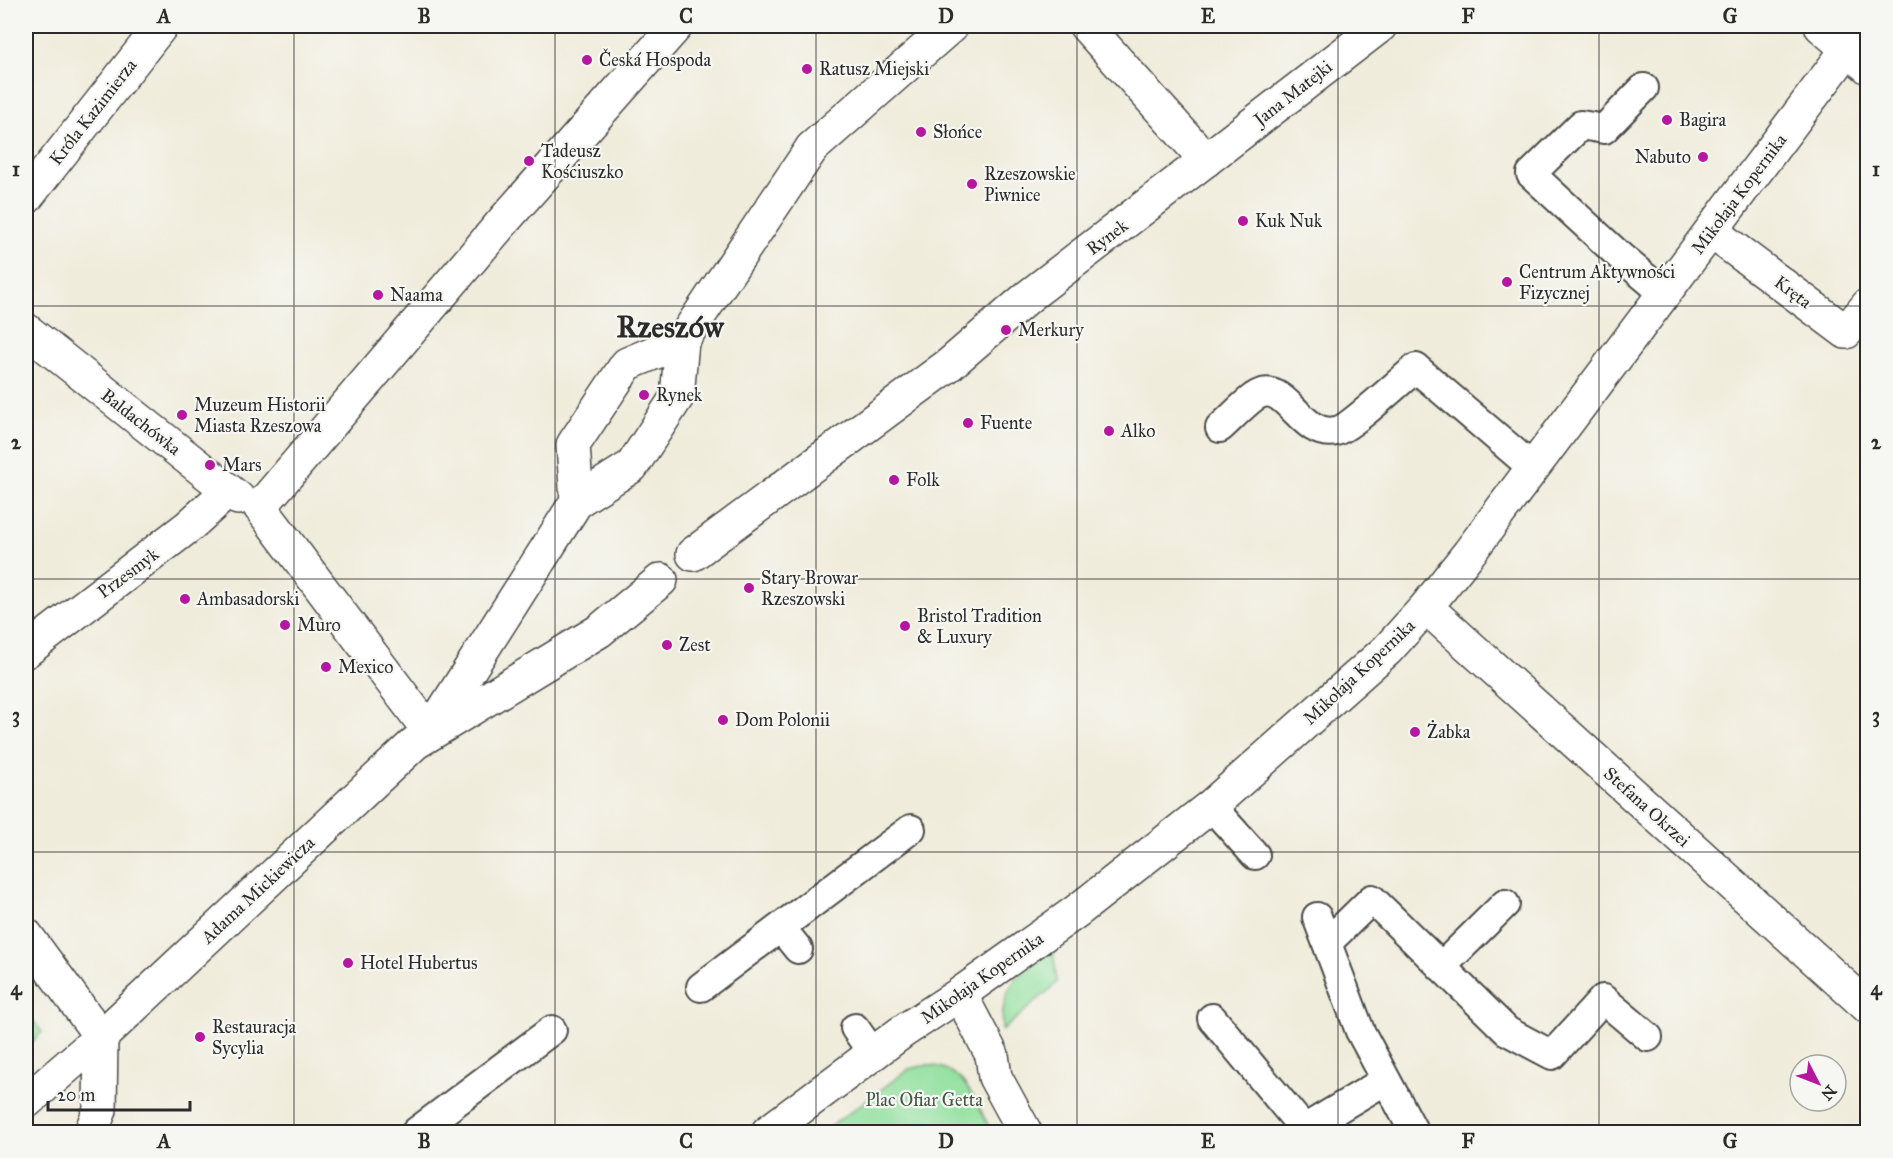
<svg xmlns="http://www.w3.org/2000/svg" width="1893" height="1158" font-family="'IM FELL Great Primer',serif">
  <style>
    .green { fill: #92e09f; stroke: #5e8665; stroke-width: 1.5 }
    .lines { fill: none; stroke-linecap: round; stroke-linejoin: round }
    .service-casing { stroke: #494845; stroke-width: 32 }
    .pedestrian-casing { stroke: #494845; stroke-width: 36 }
    .minor-casing { stroke: #494845; stroke-width: 36 }
    .service { stroke: #fff; stroke-width: 28 }
    .pedestrian { stroke: #fff; stroke-width: 33 }
    .minor { stroke: #fff; stroke-width: 33 }
    .grid { fill: none; stroke: #2b2b2b; stroke-width: 1.5; stroke-opacity: 0.55 }
    .poi-dot { fill: #b5179e; stroke: #f6f6f2; stroke-width: 2 }
    .labels { text-anchor: middle; dominant-baseline: central; stroke-width: 4.5; stroke-linejoin: round; paint-order: stroke }
    .poi-label { font-size: 18px; fill: #2b2b2b; stroke: #f6f6f2; text-anchor: start }
    .street-label { font-size: 18px; fill: #2b2b2b; stroke: #f6f6f2 }
    .park-label { font-size: 18px; fill: #455848; stroke: #f6f6f2 }
    .town-label { font-size: 30px; font-weight: bold; fill: #2b2b2b; stroke: #f6f6f2 }
    .neatline { fill: none; stroke: #2b2b2b; stroke-width: 2 }
    .grid-label { font-size: 20px; text-anchor: middle; font-weight: bold; fill: #2b2b2b }
  </style>
  <rect width="100%" height="100%" fill="#f6f6f2"/>
  <filter id="ink" filterUnits="userSpaceOnUse"><feTurbulence type="fractalNoise" baseFrequency=".0167" numOctaves="2"/><feDisplacementMap in="SourceGraphic" scale="12" xChannelSelector="R" yChannelSelector="G"/><feConvolveMatrix kernelMatrix="1 2 1 2 8 2 1 2 1" color-interpolation-filters="sRGB"/></filter>
  <filter id="wash" filterUnits="userSpaceOnUse"><feTurbulence type="fractalNoise" baseFrequency=".008" numOctaves="4" result="noise"/><feDisplacementMap in="SourceGraphic" scale="24" xChannelSelector="R" yChannelSelector="G"/><feGaussianBlur stdDeviation="1.35" result="paint"/><feColorMatrix in="noise" values="0 0 0 0 0 0 0 0 0 0 0 0 0 0 0 0 0 1.4 0 .05"/><feComposite in="paint" operator="in"/></filter>
  <g filter="url(#wash)">
    <rect width="100%" height="100%" fill="#f0ecdb"/>
    <!-- green -->
    <path class="green" d="M1053 948 1057 983 1002 1031C1001 983 1018 975 1053 948Z
      M26 1011 42 1032 26 1049Z
      M927 1065C966 1067 975 1102 992 1132H823L909 1069Z"/>
  </g>
  <g filter="url(#ink)">
    <g class="lines">
      <defs>
        <path id="service" d="M1644 88 1604 129 1581 125 1531 174 1622 258 1665 294
          M1220 428C1231 418 1242 406 1254 397 1286 375 1299 439 1336 431 1349 429 1402 379 1416 368L1533 468
          M1211 806 1255 855
          M1317 917 1360 1031 1414 1132
          M781 928 798 949
          M1327 943 1372 899 1507 1031 1552 1055 1603 999 1648 1037
          M1441 967 1505 904
          M701 987 911 829
          M1212 1018 1304 1129 1386 1080
          M855 1028 873 1054
          M416 1132 552 1030"/>
        <path id="pedestrian" d="M1821 26 1868 67
          M577 501 573 445 627 364 682 341
          M260 507 430 732 577 501 632 466 677 397 682 341 812 148
          M260 507 507 217 676 26
          M693 554 950 364 1029 296 1380 26
          M26 935 101 1037 415 743 599 631 661 580"/>
        <path id="minor" d="M1086 26 1206 160
          M812 148 951 26
          M26 198 161 26
          M1712 232 1846 332 1868 305
          M26 330 238 498
          M1426 607 1868 1007
          M26 651 189 526 228 491
          M960 994 992 1055 995 1077 1025 1132
          M26 1102 101 1037
          M91 1132 100 1110 101 1037
          M768 1132 902 1032 960 994 1077 911 1211 806 1387 650 1426 607 1469 553 1865 26"/>
      </defs>
      <!-- service casing -->
      <use href="#service" class="service-casing"/>
      <!-- pedestrian casing -->
      <use href="#pedestrian" class="pedestrian-casing"/>
      <!-- minor casing -->
      <use href="#minor" class="minor-casing"/>
      <!-- service -->
      <use href="#service" class="service"/>
      <!-- pedestrian -->
      <use href="#pedestrian" class="pedestrian"/>
      <!-- minor -->
      <use href="#minor" class="minor"/>
    </g>
  </g>
  <!-- grid -->
  <path class="grid" d="M294 26V1132M555 26V1132M816 26V1132M1077 26V1132M1338 26V1132M1599 26V1132M26 306H1868M26 579H1868M26 852H1868"/>
  <!-- markers -->
  <g class="poi-dot">
    <circle cx="587" cy="60" r="6"/>
    <circle cx="807" cy="69" r="6"/>
    <circle cx="1667" cy="120" r="6"/>
    <circle cx="921" cy="132" r="6"/>
    <circle cx="1703" cy="157" r="6"/>
    <circle cx="529" cy="161" r="6"/>
    <circle cx="972" cy="184" r="6"/>
    <circle cx="1243" cy="221" r="6"/>
    <circle cx="1507" cy="282" r="6"/>
    <circle cx="378" cy="295" r="6"/>
    <circle cx="1006" cy="330" r="6"/>
    <circle cx="644" cy="395" r="6"/>
    <circle cx="182" cy="415" r="6"/>
    <circle cx="968" cy="423" r="6"/>
    <circle cx="1109" cy="431" r="6"/>
    <circle cx="210" cy="465" r="6"/>
    <circle cx="894" cy="480" r="6"/>
    <circle cx="749" cy="588" r="6"/>
    <circle cx="185" cy="599" r="6"/>
    <circle cx="285" cy="625" r="6"/>
    <circle cx="905" cy="626" r="6"/>
    <circle cx="667" cy="645" r="6"/>
    <circle cx="326" cy="667" r="6"/>
    <circle cx="723" cy="720" r="6"/>
    <circle cx="1415" cy="732" r="6"/>
    <circle cx="348" cy="963" r="6"/>
    <circle cx="200" cy="1037" r="6"/>
  </g>
  <g class="labels">
    <!-- poi labels -->
    <g class="poi-label">
      <text x="599" y="60">Česká Hospoda</text>
      <text x="819" y="69">Ratusz Miejski</text>
      <text x="1679" y="120">Bagira</text>
      <text x="933" y="132">Słońce</text>
      <text x="541" y="151">Tadeusz<tspan x="541" dy="21">Kościuszko</tspan></text>
      <text x="1691" y="157" text-anchor="end">Nabuto</text>
      <text x="984" y="174">Rzeszowskie<tspan x="984" dy="21">Piwnice</tspan></text>
      <text x="1255" y="221">Kuk Nuk</text>
      <text x="1519" y="272">Centrum Aktywności<tspan x="1519" dy="21">Fizycznej</tspan></text>
      <text x="390" y="295">Naama</text>
      <text x="1018" y="330">Merkury</text>
      <text x="656" y="395">Rynek</text>
      <text x="194" y="405">Muzeum Historii<tspan x="194" dy="21">Miasta Rzeszowa</tspan></text>
      <text x="980" y="423">Fuente</text>
      <text x="1121" y="431">Alko</text>
      <text x="222" y="465">Mars</text>
      <text x="906" y="480">Folk</text>
      <text x="761" y="578">Stary Browar<tspan x="761" dy="21">Rzeszowski</tspan></text>
      <text x="197" y="599">Ambasadorski</text>
      <text x="917" y="616">Bristol Tradition<tspan x="917" dy="21">&amp; Luxury</tspan></text>
      <text x="297" y="625">Muro</text>
      <text x="679" y="645">Zest</text>
      <text x="338" y="667">Mexico</text>
      <text x="735" y="720">Dom Polonii</text>
      <text x="1427" y="732">Żabka</text>
      <text x="360" y="963">Hotel Hubertus</text>
      <text x="212" y="1027">Restauracja<tspan x="212" dy="21">Sycylia</tspan></text>
    </g>
    <!-- street labels -->
    <g class="street-label">
      <text transform="translate(1293 93) rotate(-38)">Jana Matejki</text>
      <text transform="translate(93 112) rotate(-52)">Króla Kazimierza</text>
      <text transform="translate(1739 194) rotate(-53)">Mikołaja Kopernika</text>
      <text transform="translate(1107 237) rotate(-37)">Rynek</text>
      <text transform="translate(1793 292) rotate(37)">Kręta</text>
      <text transform="translate(141 422) rotate(38)">Baldachówka</text>
      <text transform="translate(128 573) rotate(-37)">Przesmyk</text>
      <text transform="translate(1359 672) rotate(-43)">Mikołaja Kopernika</text>
      <text transform="translate(1647 807) rotate(42)">Stefana Okrzei</text>
      <text transform="translate(258 890) rotate(-43)">Adama Mickiewicza</text>
      <text transform="translate(982 978) rotate(-35)">Mikołaja Kopernika</text>
    </g>
    <!-- park labels -->
    <g class="park-label">
      <text x="924" y="1100">Plac Ofiar Getta</text>
    </g>
    <!-- town labels -->
    <g class="town-label">
      <text x="670" y="327">Rzeszów</text>
    </g>
  </g>
  <!-- margin -->
  <rect width="1893" height="1158" fill="none" stroke="#f6f6f2" stroke-width="66"/>
  <!-- north arrow -->
  <g transform="translate(1818 1083) rotate(132)"><circle r="28" fill="#f6f6f2" stroke="#a5a5a2" stroke-width="1.5"/>
  <path d="M0-4.5L10 22L0 15L-10 22Z" fill="#b5179e"/>
  <text y="-9" font-size="16" font-weight="bold" text-anchor="middle" fill="#2b2b2b">N</text>
  </g>
  <!-- scale -->
  <path d="M48 1101v9h142v-9" fill="none" stroke="#2b2b2b" stroke-width="3"/>
  <text x="57" y="1101" font-size="18" fill="#2b2b2b" stroke="#f6f6f2" stroke-width="4.5" paint-order="stroke">20 m</text>
  <rect x="33" y="33" width="1827" height="1092" class="neatline"/>
  <g class="grid-label">
    <text x="164" y="23">A</text>
    <text x="424" y="23">B</text>
    <text x="686" y="23">C</text>
    <text x="946" y="23">D</text>
    <text x="1208" y="23">E</text>
    <text x="1468" y="23">F</text>
    <text x="1730" y="23">G</text>
    <text x="16" y="176">1</text>
    <text x="1876" y="176">1</text>
    <text x="16" y="449">2</text>
    <text x="1876" y="449">2</text>
    <text x="16" y="722">3</text>
    <text x="1876" y="722">3</text>
    <text x="16" y="995">4</text>
    <text x="1876" y="995">4</text>
    <text x="164" y="1148">A</text>
    <text x="424" y="1148">B</text>
    <text x="686" y="1148">C</text>
    <text x="946" y="1148">D</text>
    <text x="1208" y="1148">E</text>
    <text x="1468" y="1148">F</text>
    <text x="1730" y="1148">G</text>
  </g>
</svg>
